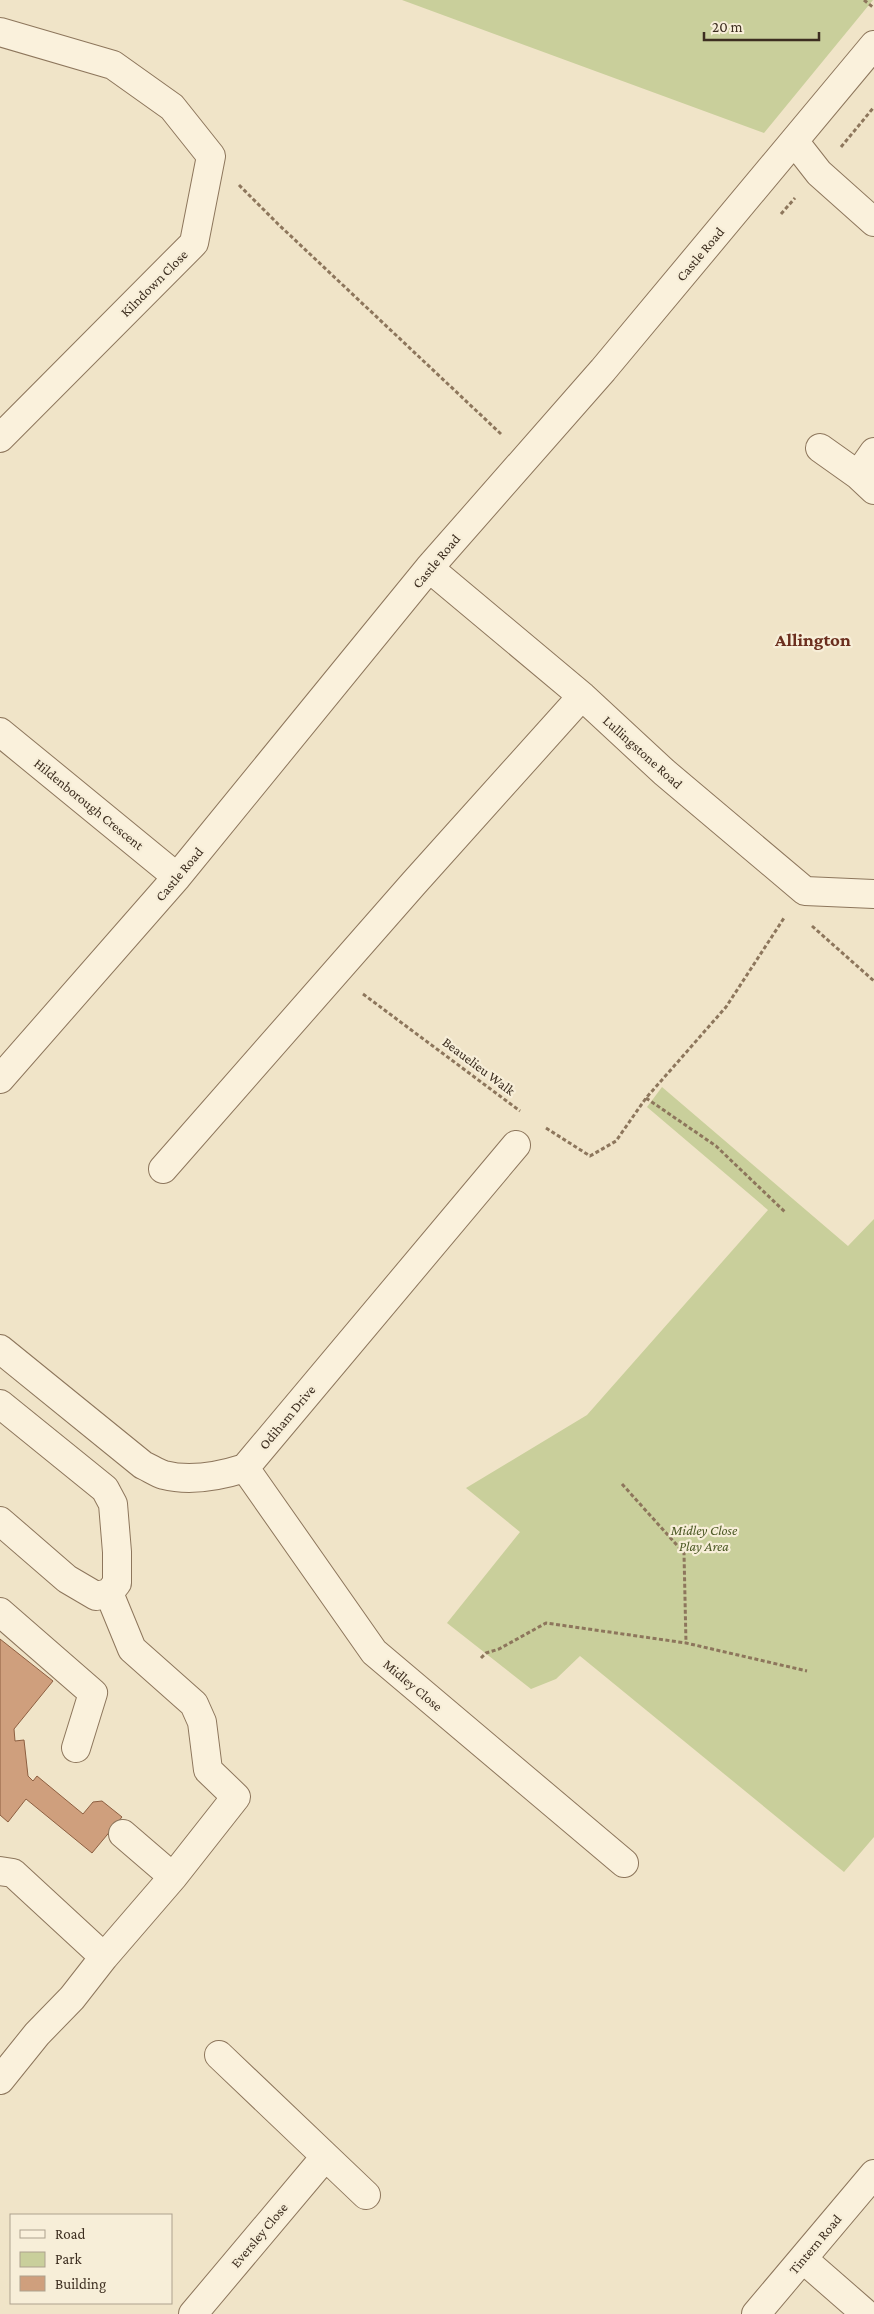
<svg xmlns="http://www.w3.org/2000/svg" width="874" height="2314" font-family="'Crimson Pro',serif">
  <style>
    .green { fill: #c9cf9b }
    .building { fill: #cf9f7d; stroke: #8d5f41 }
    .lines { fill: none; stroke-linecap: round; stroke-linejoin: round }
    .minor-casing { stroke: #8d765c; stroke-width: 30 }
    .path { stroke: #8d765c; stroke-width: 3; stroke-dasharray: 4 2.5; stroke-linecap: butt }
    .minor { stroke: #faf1dc; stroke-width: 28 }
    .labels { text-anchor: middle; dominant-baseline: central; stroke-width: 4.5; stroke-linejoin: round; paint-order: stroke }
    .street-label { font-size: 14px; fill: #3d2e20; stroke: #f7eed8 }
    .park-label { font-size: 14px; font-style: italic; fill: #4d5a26; stroke: #f7eed8 }
    .district-label { font-size: 19px; font-weight: bold; fill: #6b2e1e; stroke: #f7eed8 }
  </style>
  <rect width="100%" height="100%" fill="#f0e4c8"/>
  <!-- green -->
  <path class="green" d="M402 0H873L764 133Z
    M662 1087 848 1246 874 1219V1837L844 1872 580 1656 556 1679 531 1689 447 1623 520 1532 466 1488 587 1415 768 1210 647 1107Z"/>
  <!-- building -->
  <path class="building" d="M0 1639 53 1681 14 1729 15 1741 24 1740 28 1776 33 1781 37 1776 83 1814 93 1802 102 1801 122 1817 92 1853 26 1799 8 1822 0 1815Z"/>
  <g class="lines">
    <defs>
      <path id="minor" d="M0 32 113 65 172 107 211 156 194 243 0 438
        M794 141 819 173 874 222
        M820 448 858 475 874 490
        M858 475 874 452
        M429 568 582 696 664 772 805 891 874 894
        M0 732 177 877
        M0 1079 177 877 429 568 603 370 874 45
        M163 1169 414 883 582 696
        M0 1349 143 1465C150 1468 157 1473 164 1475 191 1482 220 1476 245 1468L516 1145
        M0 1404 105 1489 113 1504 117 1552V1583L109 1593 96 1596 67 1579 0 1521
        M245 1468 374 1652 624 1863
        M0 1612 93 1693 76 1748
        M123 1834 173 1877
        M0 1871 13 1873 104 1957
        M219 2055 366 2195
        M0 2080 37 2034 72 1998 104 1957 173 1877 236 1797 208 1770 202 1722 194 1704 132 1649 109 1593
        M803 2259 866 2314
        M193 2314 325 2157
        M756 2314 874 2174"/>
    </defs>
    <!-- minor casing -->
    <use href="#minor" class="minor-casing"/>
    <!-- path -->
    <path class="path" d="M864 0 874 8
      M841 147 874 107
      M239 185 278 224 501 434
      M781 214 795 198
      M812 926 874 981
      M363 994 520 1111
      M646 1098 716 1146 786 1213
      M546 1128 590 1156 616 1141 646 1098 726 1007 784 918
      M622 1484 684 1553 686 1643
      M481 1658 486 1653 499 1649 546 1623 686 1643 807 1671"/>
    <!-- minor -->
    <use href="#minor" class="minor"/>
  </g>
  <g class="labels">
    <!-- street labels -->
    <g class="street-label">
      <text transform="translate(700 254) rotate(-50)">Castle Road</text>
      <text transform="translate(154 283) rotate(-45)">Kilndown Close</text>
      <text transform="translate(436 561) rotate(-50)">Castle Road</text>
      <text transform="translate(643 752) rotate(42)">Lullingstone Road</text>
      <text transform="translate(89 804) rotate(39)">Hildenborough Crescent</text>
      <text transform="translate(179 874) rotate(-50)">Castle Road</text>
      <text transform="translate(479 1066) rotate(37)">Beauelieu Walk</text>
      <text transform="translate(287 1417) rotate(-50)">Odiham Drive</text>
      <text transform="translate(413 1685) rotate(40)">Midley Close</text>
      <text transform="translate(259 2235) rotate(-50)">Eversley Close</text>
      <text transform="translate(815 2244) rotate(-50)">Tintern Road</text>
    </g>
    <!-- park labels -->
    <g class="park-label">
      <text x="704" y="1530">Midley Close<tspan x="704" dy="16">Play Area</tspan></text>
    </g>
    <!-- district labels -->
    <g class="district-label">
      <text x="813" y="639">Allington</text>
    </g>
  </g>
  <!-- legend -->
  <rect x="10" y="2214" width="162" height="90" fill="#f7eed8" stroke="#ada18e"/>
  <rect x="20" y="2230" width="25" height="8" fill="#faf1dc" stroke="#ada18e"/>
  <text x="55" y="2239" font-size="15" fill="#3d2e20">Road</text>
  <rect x="20" y="2252" width="25" height="15" fill="#c9cf9b" stroke="#ada18e"/>
  <text x="55" y="2264" font-size="15" fill="#3d2e20">Park</text>
  <rect x="20" y="2276" width="25" height="15" fill="#cf9f7d" stroke="#ada18e"/>
  <text x="55" y="2289" font-size="15" fill="#3d2e20">Building</text>
  <!-- scale -->
  <path d="M704 32v8h115v-8" fill="none" stroke="#3d2e20" stroke-width="2.5"/>
  <text x="712" y="32" font-size="15" fill="#3d2e20" stroke="#f7eed8" stroke-width="4" paint-order="stroke">20 m</text>
</svg>
